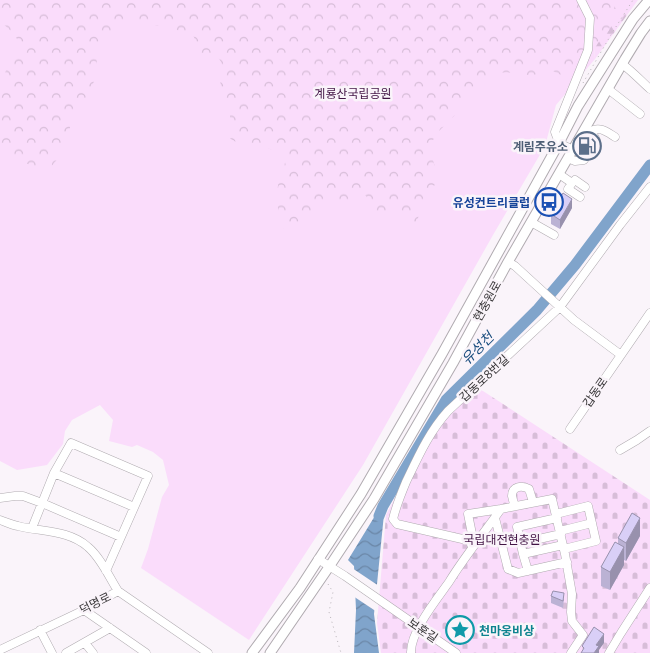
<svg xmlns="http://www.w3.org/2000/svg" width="650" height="653" font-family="'Open Sans','Noto Sans KR',sans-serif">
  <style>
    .green { fill: #fadcfb }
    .forest { fill: url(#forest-firs) }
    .cemetery { fill: url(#cemetery-stones) }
    .park { fill: url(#park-crowns) }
    .water { fill: url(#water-waves) }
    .pier { fill: #faf4fa }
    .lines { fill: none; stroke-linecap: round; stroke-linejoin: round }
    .river { stroke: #80a4cb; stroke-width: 11 }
    .minor-casing { stroke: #b0abb0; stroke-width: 9 }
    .major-casing { stroke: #b0abb0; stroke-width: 11 }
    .path { stroke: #b7b3b7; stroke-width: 1; stroke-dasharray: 1 4; stroke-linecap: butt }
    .minor { stroke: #fff; stroke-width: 8 }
    .major { stroke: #fff; stroke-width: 9 }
    .wall { fill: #bbb2d4 }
    .shaded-wall { fill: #9891ad }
    .building { fill: #d9cff7; stroke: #9891ad }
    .labels { text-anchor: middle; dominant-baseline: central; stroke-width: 5; stroke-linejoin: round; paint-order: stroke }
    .park-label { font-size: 12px; fill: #421445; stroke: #faf4fa }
    .service-label { font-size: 12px; font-weight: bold; fill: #4e5e75; stroke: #faf4fa; text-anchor: end }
    .transit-label { font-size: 12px; font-weight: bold; fill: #164399; stroke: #faf4fa; text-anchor: end }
    .street-label { font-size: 12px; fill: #393739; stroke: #faf4fa }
    .culture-label { font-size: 12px; font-weight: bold; fill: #0d838f; stroke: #faf4fa; text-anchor: start }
    .water-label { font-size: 14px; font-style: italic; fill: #164a7c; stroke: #faf4fa }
  </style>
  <defs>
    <pattern id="forest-firs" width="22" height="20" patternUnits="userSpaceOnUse" patternTransform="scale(1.25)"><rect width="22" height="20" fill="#fadcfb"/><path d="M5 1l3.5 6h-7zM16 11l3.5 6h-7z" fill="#d7bdd8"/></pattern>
    <pattern id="cemetery-stones" width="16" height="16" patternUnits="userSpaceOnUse" patternTransform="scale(1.25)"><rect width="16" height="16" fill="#fadcfb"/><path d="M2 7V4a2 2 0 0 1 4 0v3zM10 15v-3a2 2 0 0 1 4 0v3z" fill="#d7bdd8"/></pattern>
    <pattern id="park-crowns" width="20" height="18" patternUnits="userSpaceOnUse" patternTransform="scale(1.25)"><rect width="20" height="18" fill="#fadcfb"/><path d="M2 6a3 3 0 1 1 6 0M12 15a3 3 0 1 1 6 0" fill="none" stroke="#d7bdd8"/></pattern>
    <pattern id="water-waves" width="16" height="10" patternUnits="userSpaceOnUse" patternTransform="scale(1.25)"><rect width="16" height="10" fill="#80a4cb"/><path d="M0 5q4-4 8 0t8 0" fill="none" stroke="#6a86a6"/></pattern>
  </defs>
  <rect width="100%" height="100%" fill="#faf4fa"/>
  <!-- green -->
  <path class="green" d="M0 0H591L595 59 556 105 545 146 493 235 363 465 249 640 141 568 148 549 162 497 169 485 163 460 153 452 137 445 132 447 109 441 113 420 100 405 72 420 65 431 63 444 47 465 17 470 0 461Z"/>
  <!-- forest -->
  <path class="forest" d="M591 0H638L595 59Z"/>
  <!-- cemetery -->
  <path class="cemetery" d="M464 384 483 391 650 500V653H381L377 623 386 515 432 427Z"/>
  <!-- park -->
  <path class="park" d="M0 0H629L615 5 609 30 598 43 588 60 580 68 574 67C565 82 560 73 548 69 543 71 539 74 533 75 521 76 497 66 491 80L487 83 439 131 433 140 430 149 431 154 437 173V181L424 203 416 223 412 227 407 226 403 212 400 209C391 211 378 223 371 212 368 207 368 201 366 196L361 194C355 197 350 202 344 204 334 207 326 202 316 207 306 213 300 225 288 229L283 228C277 218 276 191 279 180 280 173 287 164 285 157 283 153 281 153 279 151L237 142C222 138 231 127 230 116 230 107 224 102 221 94 217 79 230 64 214 55H203L197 48 194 37 190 34 170 28 149 24 131 23 124 26 118 31 99 53 97 59 95 78 90 93 74 110 65 149 59 157 51 167C33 171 14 157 0 148V84L16 48 17 39 13 33 0 21Z"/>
  <!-- water -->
  <path class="water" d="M384 501 388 505 384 514 374 614 379 653H354L356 610 354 566 348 560Z"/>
  <!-- pier -->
  <path class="pier" d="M352 568 379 586 377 612 353 596Z"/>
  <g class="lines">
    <!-- river -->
    <path class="river" d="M379 516 383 506 446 400 537 310 575 265 650 165"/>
    <defs>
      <path id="minor" d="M622 64C632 71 641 81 650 89
        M608 89 640 114
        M587 129 591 131C600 126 607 132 615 137
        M573 150 559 143 555 132 588 50 590 18 581 0
        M568 158 575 161 584 160 596 140 591 131
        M559 174 572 183 568 189 580 197
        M572 183 575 180 585 187
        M531 222 554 235
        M508 262 515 266 574 320 621 355
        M570 429 650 313
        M620 450 637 440 650 431
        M54 473 134 507
        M0 498 15 496H23L42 503 121 537
        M514 506C514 503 513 500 512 496 512 486 522 485 529 489L533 502
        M556 514 588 506 596 541 564 549
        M495 518 508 569 518 573 567 562
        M0 520C6 522 12 525 18 526 42 532 69 530 88 547 101 558 109 577 118 591
        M32 528 54 473 71 443 148 476 106 571
        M560 531 592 523
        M471 541 397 524 393 519C396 506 401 494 406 482 418 457 429 432 448 411L560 307 620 225 650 187
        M521 543 561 534
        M471 544 472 534 468 514 501 509
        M523 554 517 527 557 518
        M318 559 345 576 456 653
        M528 571 523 554 563 545
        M84 610 146 653
        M40 630 52 653
        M85 643 93 653
        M0 650 84 610 118 591 208 653
        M66 653 110 628
        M411 653C410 632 437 599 449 582 465 556 484 533 501 509L552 499 565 554 572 594 571 612 572 621 583 635 571 653
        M609 653 621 633 650 588"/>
      <path id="major" d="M252 653 300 588 361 494 442 354 559 143 578 106 633 19 649 0
        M270 653 329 567 374 499 453 363 508 262 625 59 641 33 650 21"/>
    </defs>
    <!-- minor casing -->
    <use href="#minor" class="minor-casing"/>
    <!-- major casing -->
    <use href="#major" class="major-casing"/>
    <!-- path -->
    <path class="path" d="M583 83 612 33 633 0
      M328 584 333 592 329 612 341 653"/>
    <!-- minor -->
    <use href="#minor" class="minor"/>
    <!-- major -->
    <use href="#major" class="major"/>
  </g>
  <!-- wall -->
  <path class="wall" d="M572 208 560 229 551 224V214Z
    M640 536 626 561 624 560V565L610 590 601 586V567L618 544V538Z
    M551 596 564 599 563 608 551 603Z"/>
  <!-- shaded-wall -->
  <path class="shaded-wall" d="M572 199V208L560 229V220Z
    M640 518V536L626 561V543Z
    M624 547V565L610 590V572Z
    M604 634V643L599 650V653H594L596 645Z"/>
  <!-- building -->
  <path class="building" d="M563 193 572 199 560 220 551 214Z
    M632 513 640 518 626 543 618 538Z
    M615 542 624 547 610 572 601 567Z
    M553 591 564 593 563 601 551 596Z
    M594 627 604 634 596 645 599 646 594 653H581L584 648 582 646Z"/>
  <!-- icons -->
  <defs>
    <symbol id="fuel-ring" viewBox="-11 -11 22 22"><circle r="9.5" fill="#faf4fa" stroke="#5c6f8a" stroke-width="1.5"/><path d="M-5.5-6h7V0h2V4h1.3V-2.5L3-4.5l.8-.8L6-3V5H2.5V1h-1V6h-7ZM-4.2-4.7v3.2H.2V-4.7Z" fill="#5c6f8a"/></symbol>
    <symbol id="bus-ring" viewBox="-11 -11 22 22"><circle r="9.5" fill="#faf4fa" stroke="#1a4fb4" stroke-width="1.5"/><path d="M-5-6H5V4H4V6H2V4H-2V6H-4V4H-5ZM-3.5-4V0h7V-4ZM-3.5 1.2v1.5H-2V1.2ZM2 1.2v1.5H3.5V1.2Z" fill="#1a4fb4"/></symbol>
    <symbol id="sight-ring" viewBox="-11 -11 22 22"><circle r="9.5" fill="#faf4fa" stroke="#0f9aa8" stroke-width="1.5"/><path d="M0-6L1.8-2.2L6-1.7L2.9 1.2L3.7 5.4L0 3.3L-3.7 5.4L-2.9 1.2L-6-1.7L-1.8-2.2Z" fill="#0f9aa8"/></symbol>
  </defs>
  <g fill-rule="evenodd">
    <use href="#fuel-ring" x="571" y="130" width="32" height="32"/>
    <use href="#bus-ring" x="533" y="186" width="32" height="32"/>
    <use href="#sight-ring" x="444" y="614" width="32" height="32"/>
  </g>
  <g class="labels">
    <!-- park labels -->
    <g class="park-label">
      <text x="353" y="93">계룡산국립공원</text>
      <text x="502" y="539">국립대전현충원</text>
    </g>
    <!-- service labels -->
    <g class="service-label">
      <text x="568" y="146">계림주유소</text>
    </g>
    <!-- transit labels -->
    <g class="transit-label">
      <text x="530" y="202">유성컨트리클럽</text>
    </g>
    <!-- street labels -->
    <g class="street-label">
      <text transform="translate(487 301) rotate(-61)">현충원로</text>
      <text transform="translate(484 378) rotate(-43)">갑동로8번길</text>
      <text transform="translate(595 392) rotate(-55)">갑동로</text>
      <text transform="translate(95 603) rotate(-27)">덕명로</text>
      <text transform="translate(423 630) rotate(34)">보훈길</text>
    </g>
    <!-- culture labels -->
    <g class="culture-label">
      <text x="479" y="630">천마웅비상</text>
    </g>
    <!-- water labels -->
    <g class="water-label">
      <text transform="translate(477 348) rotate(-45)">유성천</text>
    </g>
  </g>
</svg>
